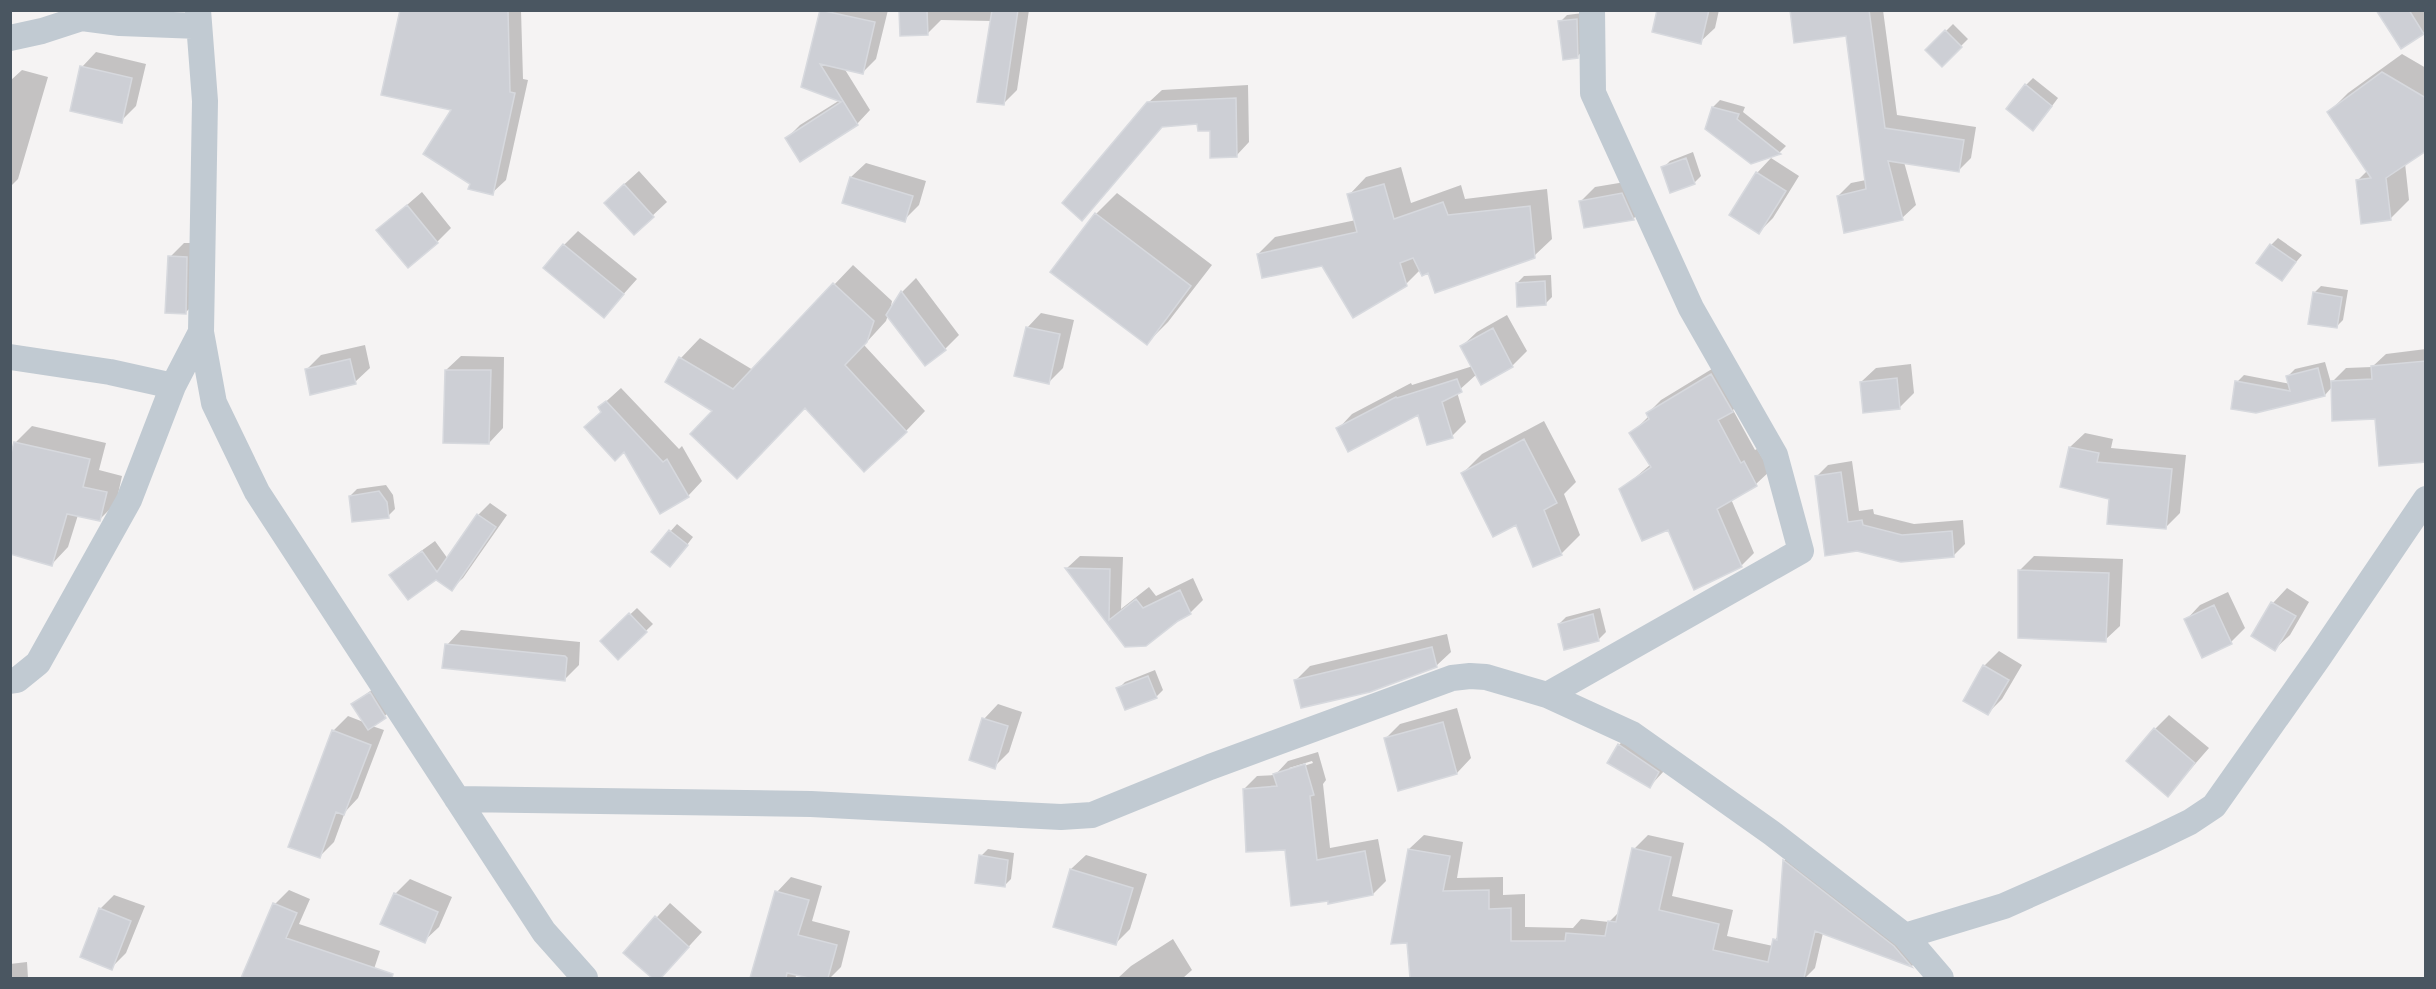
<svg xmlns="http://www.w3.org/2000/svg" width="2436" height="989" font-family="'Open Sans',sans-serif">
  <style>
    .shadow { fill: #0003; fill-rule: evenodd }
    .building { fill: #cdcfd5; stroke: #d7d9de; stroke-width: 1.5 }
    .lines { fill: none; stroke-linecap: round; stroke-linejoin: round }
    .street { stroke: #c1cad2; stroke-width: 26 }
  </style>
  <rect width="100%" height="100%" fill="#f5f3f3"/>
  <!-- shadow -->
  <path class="shadow" d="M401 10H521L523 79 528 80 506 180 492 193 471 183 453 109Z
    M821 10H888L876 59 863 72 844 68 870 110 857 124 787 138 800 125 840 100 803 86Z
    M900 10H1029L1017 90 1003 104 992 21 941 20 927 34Z
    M1659 10H1719L1715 28 1700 42Z
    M1792 10H1883L1897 115 1976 127 1971 158 1958 171 1904 162 1916 205 1902 218 1838 196 1851 183 1866 180 1847 34Z
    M2378 10H2426V30L2423 33Z
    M1583 13 1584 49 1577 57 1560 22 1567 15Z
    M1953 24 1968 39 1942 65 1927 50Z
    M96 52 146 64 136 106 121 121 82 67Z
    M2402 54 2426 68V147L2405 163 2409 200 2390 219 2358 180 2368 170 2329 112 2348 93Z
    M22 70 48 77 18 179 10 187V81Z
    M2033 78 2058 98 2040 122 2026 85Z
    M1248 85 1249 142 1236 156 1211 129 1199 122 1163 125 1082 219 1148 103 1162 90Z
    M1720 100 1745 107 1743 112 1786 146 1780 152 1751 163 1713 107Z
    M1693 152 1701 176 1694 183 1663 168 1670 161Z
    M1771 158 1799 176 1773 218 1759 232 1757 173Z
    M866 163 926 181 919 205 904 220 851 177Z
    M1401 167 1411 203 1461 185 1465 199 1547 189 1552 239 1534 256 1429 270 1421 269 1406 284 1323 264 1258 254 1275 237 1356 220 1349 195 1366 177Z
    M639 171 667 202 634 233 620 188Z
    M1637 180 1648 204 1634 218 1585 227 1581 201 1595 187Z
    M422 192 451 228 437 242 378 230Z
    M1117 193 1212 265 1168 322 1147 343 1096 214Z
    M578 231 637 279 604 316 564 245Z
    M2278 238 2302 255 2281 280 2271 245Z
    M184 243H201L200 298 186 312 170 257Z
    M853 265 892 301 890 311 902 292 916 278 959 335 945 349 888 315 886 321 864 345 925 411 906 431 806 406 714 410 667 382 681 358 700 338 753 370Z
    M1551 275 1552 297 1545 304 1517 283 1524 276Z
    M2321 286 2348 290 2343 320 2336 327 2314 293Z
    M1041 313 1074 320 1063 368 1048 383 1027 328Z
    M1507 315 1527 351 1512 366 1482 383 1477 374 1457 392 1466 422 1452 436 1419 413 1338 429 1352 414 1411 383 1412 385 1473 366 1462 346 1477 332Z
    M365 345 370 368 355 382 306 370 321 355Z
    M2426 349V461L2377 418 2332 387 2325 395 2256 412 2237 382 2244 375 2290 384 2288 376 2295 369 2325 362 2331 383 2346 368 2372 367 2386 354Z
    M461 356 504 357 503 428 489 443 446 370Z
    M1725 361 1745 397 1733 410 1755 450 1757 449 1770 471 1756 484 1731 499 1754 553 1741 566 1669 528 1621 490 1651 464 1631 434 1649 416 1648 413 1661 400Z
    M1911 364 1914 393 1899 408 1861 382 1876 368Z
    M621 388 679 449 682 446 702 481 688 496 602 412 600 407Z
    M1544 421 1576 482 1564 494 1580 535 1561 554 1517 523 1463 473 1482 454Z
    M32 426 106 443 99 470 122 476 116 503 99 520 78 515 68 547 52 564 16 442Z
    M2085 433 2113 439 2111 448 2186 455 2180 513 2166 527 2110 497 2070 447Z
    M1852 461 1859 511 1873 509 1874 514 1914 524 1963 520 1965 544 1954 555 1857 550 1816 477 1828 465Z
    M386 485 393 495 395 509 388 516 350 496 357 489Z
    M490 503 507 515 463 578 451 589 436 578 391 575 403 564 435 541 448 559 478 515Z
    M677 524 693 537 677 558 653 551Z
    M1080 556 1123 557 1121 609 1149 587 1156 596 1193 578 1203 600 1190 613 1126 645 1067 568Z
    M2034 556 2123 559 2120 626 2105 640 2020 570Z
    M2287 588 2309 602 2290 635 2275 649 2253 636 2273 603Z
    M2228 592 2245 628 2231 642 2186 620 2200 605Z
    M637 608 653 624 618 658 602 641Z
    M1600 608 1606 632 1599 639 1559 624 1566 617Z
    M461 630 580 642 579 665 564 680 447 645Z
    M1447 634 1451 652 1436 666 1296 680 1310 666Z
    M1999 651 2022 665 2002 699 1988 713 1984 666Z
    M1155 670 1163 690 1156 697 1118 689 1125 682Z
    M377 686 392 710 372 726 384 730 358 798 345 812 334 842 320 856 333 731 348 716 366 723 353 704Z
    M998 704 1022 712 1009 752 994 767 984 719Z
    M1457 708 1471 758 1457 773 1385 739 1400 724Z
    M2169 715 2209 748 2168 795 2155 729Z
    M1633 730 1664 771 1650 786 1619 745Z
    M1318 752 1326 780 1323 784 1330 848 1378 839 1386 881 1373 894 1286 849 1244 789 1257 776 1275 775 1288 761ZM1312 761 1313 763 1289 771V768Z
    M1424 835 1463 842 1457 878 1503 877V895L1525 894V927L1573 928 1581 919 1609 922 1620 911 1634 849 1648 835 1684 843 1672 896 1733 910 1727 936 1773 946 1775 940 1779 935 1784 861 1795 850 1922 955 1912 966 1823 933 1815 968 1805 978 1768 972 1767 978H1412L1408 941 1409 849Z
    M988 849 1014 853 1011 879 1004 886 981 856Z
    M1086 855 1147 874 1130 929 1115 944 1071 869Z
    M791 877 822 886 812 921 850 931 841 967 830 978H815L797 974 795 978H751L777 892Z
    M410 879 452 897 439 927 424 941 395 894Z
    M289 890 310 899 299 924 380 951 371 978H243L275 904Z
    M114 895 145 906 126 953 111 968 100 909Z
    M670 903 702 932 660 978H654L625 952Z
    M1173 939 1192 970 1183 978H1118L1131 966Z
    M27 962 28 978H10V964Z"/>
  <!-- building -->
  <path class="building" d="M400 10H508L510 92 515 93 493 195 468 189 470 184 423 154 451 110 381 95Z
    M820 10 875 22 863 74 820 64 858 125 800 162 785 138 841 102 801 87Z
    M899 10H927L928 35 900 36Z
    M992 10H1018L1004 105 977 102Z
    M1657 10H1709L1701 44 1652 32Z
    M1790 10H1869L1885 128 1964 140 1959 172 1888 161 1903 220 1844 233 1837 196 1866 189 1846 36 1794 43Z
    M2376 10H2409L2424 34 2401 49Z
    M1577 19 1578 58 1563 60 1558 21Z
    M1945 30 1962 47 1942 67 1925 50Z
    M80 66 132 78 122 123 70 111Z
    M2382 72 2426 98V151L2386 178 2391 220 2361 224 2356 180 2371 178 2327 112Z
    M2025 84 2052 106 2033 131 2006 109Z
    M1236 98 1237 157 1210 158V131H1198L1197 124 1162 127 1082 221 1062 203 1147 102Z
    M1712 107 1739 114 1737 119 1781 154 1751 164 1705 129Z
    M1686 158 1695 184 1670 193 1661 167Z
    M1756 172 1786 191 1759 234 1729 215Z
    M850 177 913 196 905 222 842 203Z
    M624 184 654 217 634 235 604 203Z
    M1384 184 1394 219 1443 202 1448 215 1530 206 1535 258 1435 293 1428 273 1422 276 1413 258 1400 263 1407 286 1353 318 1322 266 1262 278 1257 254 1357 232 1347 194Z
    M1622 193 1634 220 1584 228 1579 201Z
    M407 205 438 243 408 268 376 230Z
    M1095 213 1191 286 1147 345 1050 272Z
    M563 244 624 294 604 318 543 268Z
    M2270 244 2296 262 2282 281 2256 263Z
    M168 256 187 257 186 314 165 313Z
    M1545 281 1546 305 1517 307 1516 283Z
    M833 283 874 321 867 342 845 365 907 432 864 472 805 408 737 479 690 434 712 411 665 382 679 357 733 389Z
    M901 291 946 350 925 366 886 315Z
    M2313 292 2342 297 2337 328 2308 324Z
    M1026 327 1060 334 1049 384 1014 376Z
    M1493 328 1513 367 1481 385 1460 346Z
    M350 359 356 384 310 395 305 369Z
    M2426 361V462L2379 466 2375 419 2332 421 2331 381 2372 379 2371 366Z
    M2318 368 2325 396 2256 413 2231 409 2235 381 2290 391 2286 376Z
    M445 370H491L489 444 443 443Z
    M1711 374 1733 412 1718 420 1741 463 1744 461 1757 486 1717 509 1742 567 1694 590 1668 530 1642 541 1619 489 1651 467 1629 433 1649 419 1646 413Z
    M1897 378 1900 409 1863 413 1860 382Z
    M1457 379 1462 392 1442 402 1453 438 1427 445 1418 415 1348 452 1336 428 1396 397 1397 398Z
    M606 401 663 462 667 459 689 497 660 514 624 452 615 461 584 427 601 412 598 407Z
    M1524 439 1557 503 1544 510 1562 555 1533 567 1516 525 1493 537 1461 473Z
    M14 442 90 459 83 487 107 492 100 521 67 514 52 566 10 554V457Z
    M2069 447 2099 453 2097 462 2172 469 2166 529 2107 524 2109 499 2060 487Z
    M1841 472 1848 522 1862 520 1863 525 1902 535 1952 531 1954 557 1901 562 1857 551 1825 556 1815 476Z
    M379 491 387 502 389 518 352 522 349 496Z
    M477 514 496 527 452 591 436 580 408 600 389 575 422 551 437 572Z
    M669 530 688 545 670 567 651 552Z
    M1065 568 1110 569 1109 620 1136 599 1143 608 1180 590 1191 614 1178 621 1146 646 1125 647Z
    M2018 570 2109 573 2106 642 2018 638Z
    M2271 602 2296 616 2275 651 2251 636Z
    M2214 605 2232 644 2202 658 2184 619Z
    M629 613 647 632 618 660 600 641Z
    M1593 614 1599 641 1564 650 1558 624Z
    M445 644 565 656 567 658 565 681 442 668Z
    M1432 647 1437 667 1370 692 1301 708 1294 680Z
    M1983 665 2009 680 1988 715 1963 701Z
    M1148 676 1157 698 1125 710 1116 688Z
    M370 692 386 718 368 730 351 704Z
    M982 718 1008 726 995 769 969 760Z
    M1443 722 1457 774 1398 791 1384 738Z
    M2154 728 2195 763 2168 797 2126 761Z
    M332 730 371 745 344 815 336 812 320 858 288 847Z
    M1618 744 1659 772 1650 788 1607 763Z
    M1305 764 1314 795 1310 796 1317 860 1365 851 1373 895 1328 904V901L1291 906 1285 850 1246 852 1243 789 1277 786 1273 774Z
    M1632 848 1671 857 1659 910 1719 924 1713 950 1768 962 1773 939 1777 940 1783 860 1894 946 1912 967 1815 931 1804 978H1410L1407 943 1391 944 1408 849 1450 856 1443 891 1489 890V909L1511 908V941H1565L1566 933 1605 936 1608 921 1616 922Z
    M979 855 1008 860 1005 887 975 883Z
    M1070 869 1133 888 1116 945 1053 927Z
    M775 891 809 900 798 935 837 945 828 978H809L787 973 786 978H750Z
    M394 893 438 912 425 943 380 924Z
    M273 903 297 913 286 938 393 974 392 978H241Z
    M99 908 131 921 112 970 80 957Z
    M655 916 689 947 661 978H652L623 953Z"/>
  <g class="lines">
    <!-- street -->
    <path class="street" d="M198 10 205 101 201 332 214 403 257 492 544 932 585 978
      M10 38 42 31 82 18 120 23 199 26
      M10 357 110 372 173 386
      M10 681 17 680 38 663 129 500 173 386 201 332
      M1547 695 1801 551 1775 455 1691 308 1593 93 1592 10
      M457 799 811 804 1061 817 1092 815 1210 767 1452 678 1470 676 1486 677 1547 695 1632 734 1773 834 1905 936 1941 978
      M1905 936 2004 906 2153 840 2190 822 2214 806 2319 657 2426 499"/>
  </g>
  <!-- border -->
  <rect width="2436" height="989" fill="none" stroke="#4a5661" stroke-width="24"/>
</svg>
